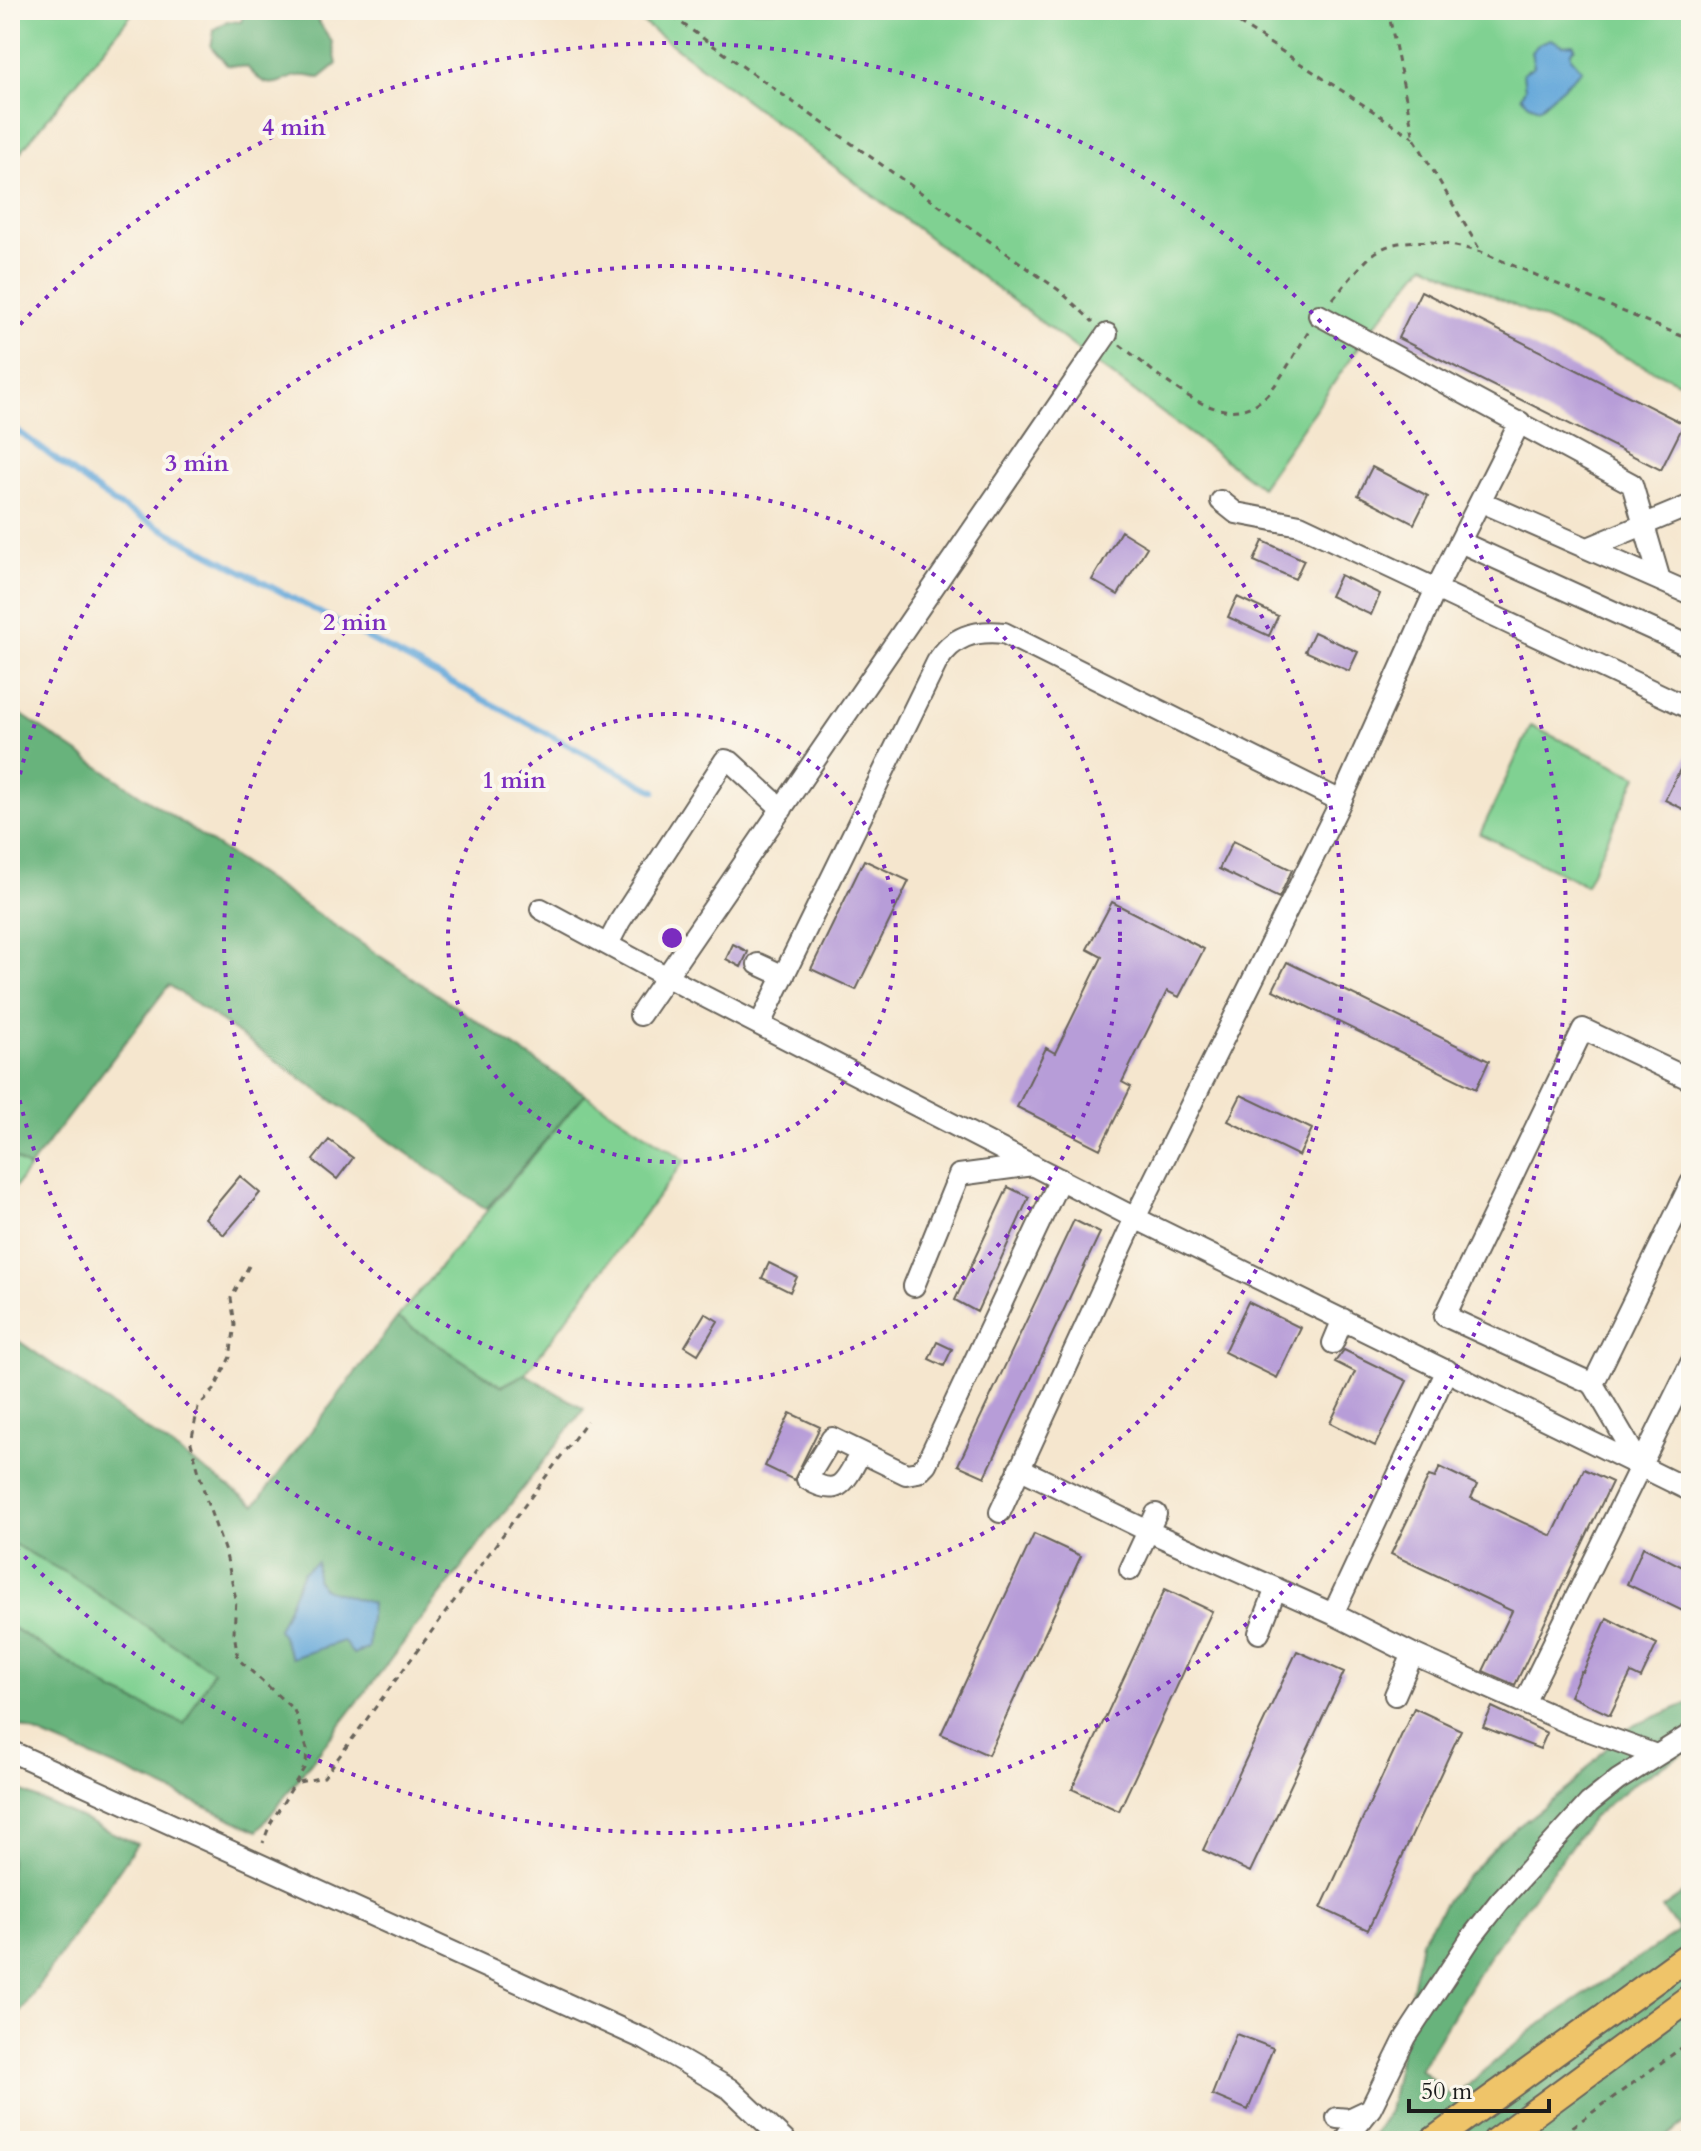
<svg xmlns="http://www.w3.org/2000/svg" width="1701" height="2151" font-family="Cardo,serif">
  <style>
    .green { fill: #80d192; stroke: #4e7657; stroke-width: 2 }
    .forest { fill: #68b37c; stroke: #42684c; stroke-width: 2 }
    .water { fill: #66a9da; stroke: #41627b; stroke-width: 2 }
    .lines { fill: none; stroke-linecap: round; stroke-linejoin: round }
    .stream { stroke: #66a9da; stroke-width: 6 }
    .building { fill: #b79dd8 }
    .minor-casing { stroke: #68635a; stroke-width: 24 }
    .major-casing { stroke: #68635a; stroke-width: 30 }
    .path { stroke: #68635a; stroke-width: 3; stroke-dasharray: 6 6; stroke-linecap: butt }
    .minor { stroke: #fff; stroke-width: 20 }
    .major { stroke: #efc469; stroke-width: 26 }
    .rail { stroke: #1c1c1c; stroke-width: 6; stroke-dasharray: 12 6; stroke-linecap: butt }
    .ring { fill: none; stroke: #7b2cbf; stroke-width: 4; stroke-dasharray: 4 8 }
    .centre { fill: #7b2cbf; stroke: #fbf7ec; stroke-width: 4 }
    .ring-label { font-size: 24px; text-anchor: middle; font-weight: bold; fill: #7b2cbf; stroke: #fbf7ec; stroke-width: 8; stroke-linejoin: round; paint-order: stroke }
  </style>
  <rect width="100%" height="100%" fill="#fbf7ec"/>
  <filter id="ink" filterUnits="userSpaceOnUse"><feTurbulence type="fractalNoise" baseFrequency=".0125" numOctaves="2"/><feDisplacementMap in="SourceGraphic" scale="16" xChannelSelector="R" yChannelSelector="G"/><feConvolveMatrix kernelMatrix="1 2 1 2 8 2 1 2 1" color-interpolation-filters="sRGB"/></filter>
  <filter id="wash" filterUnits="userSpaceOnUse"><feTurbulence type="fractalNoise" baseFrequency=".006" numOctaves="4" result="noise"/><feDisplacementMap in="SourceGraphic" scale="32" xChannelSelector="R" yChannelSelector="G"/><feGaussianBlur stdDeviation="1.8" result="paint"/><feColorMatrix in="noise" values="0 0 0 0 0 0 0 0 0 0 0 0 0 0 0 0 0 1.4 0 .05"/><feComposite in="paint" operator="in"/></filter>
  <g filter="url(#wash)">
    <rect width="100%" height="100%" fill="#f5e6ce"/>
    <!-- green -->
    <path class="green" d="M10 10H135L10 165Z
      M626 10H1691V388L1425 264 1370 331 1261 487Z
      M1531 726 1637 776 1586 885 1480 834Z
      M585 1094 685 1160 525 1374 502 1386 397 1318Z
      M10 1155 29 1168 10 1194Z
      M10 1542 71 1576 213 1671 184 1725 115 1692 10 1626Z"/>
    <!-- forest -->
    <path class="forest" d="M245 10H275L282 18H296L313 13 332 42 337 64 320 78C312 77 301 74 293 77 269 87 265 87 247 67L227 65 211 47 214 30 227 21 241 22Z
      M10 707 585 1094 486 1209 169 985 29 1168 10 1155Z
      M397 1318 502 1386 525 1374 584 1409 258 1831 135 1775 10 1722V1626L115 1692 184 1724 213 1671 71 1576 10 1542V1335L255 1505Z
      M1691 1702V1749L1634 1783 1592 1818 1491 1953 1420 2069 1453 2098 1529 2032 1679 1931 1662 1908 1691 1888V2118L1660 2141H1369L1389 2111 1421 1941 1450 1895 1502 1839 1573 1784 1623 1730Z
      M10 1786 137 1844 10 2027Z"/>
    <!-- water -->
    <path class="water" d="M1551 39 1563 45 1573 44 1575 47 1571 51V57L1582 70 1539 108 1529 104 1521 96 1525 89 1523 73 1534 66 1531 52 1540 43Z
      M317 1562 316 1579 324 1589 371 1603 368 1648 353 1654 343 1641 292 1658 278 1629 303 1572Z"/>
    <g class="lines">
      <!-- stream -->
      <path class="stream" d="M10 425 114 503 655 791"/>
    </g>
    <g id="blocks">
      <!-- building -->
      <path class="building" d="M1421 291 1684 424 1661 470 1398 338Z
        M1372 467 1428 496 1414 524 1358 495Z
        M1121 531 1147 547 1118 595 1092 580Z
        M1263 541 1304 560 1295 579 1254 561Z
        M1340 575 1380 594 1371 615 1330 596Z
        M1237 597 1278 616 1269 636 1228 617Z
        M1314 632 1358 652 1349 671 1305 651Z
        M1691 747V813L1665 800Z
        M1233 841 1292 870 1279 898 1219 869Z
        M864 860 909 881 856 990 811 969Z
        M1112 902 1204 949 1179 997 1167 991 1122 1082 1131 1087 1100 1149 1017 1107 1046 1048 1055 1053 1102 957 1087 949Z
        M733 944 748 952 741 967 726 959Z
        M1287 962 1489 1061 1476 1089 1273 990Z
        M1241 1095 1312 1129 1299 1156 1228 1121Z
        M329 1140 353 1158 337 1179 313 1160Z
        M240 1176 260 1193 224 1235 205 1218Z
        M1008 1187 1029 1197 977 1312 955 1300Z
        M1074 1220 1100 1233 985 1477 958 1465Z
        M769 1263 797 1277 790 1292 762 1278Z
        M1248 1302 1301 1328 1277 1378 1224 1352Z
        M705 1313 718 1321 698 1354 685 1346Z
        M937 1342 952 1349 944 1366 929 1359Z
        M1344 1350 1407 1381 1375 1446 1330 1423 1355 1372 1335 1362Z
        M790 1413 820 1427 794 1480 765 1466Z
        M1440 1467 1477 1485 1471 1498 1552 1536 1584 1469 1612 1482 1515 1685 1483 1671 1512 1611 1391 1554 1429 1476 1435 1478Z
        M1034 1534 1081 1556 988 1755 941 1734Z
        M1643 1547 1691 1571V1615L1627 1584Z
        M1165 1589 1212 1611 1119 1811 1072 1789Z
        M1607 1618 1657 1644 1641 1678 1631 1673 1610 1715 1570 1696 1581 1671 1583 1672Z
        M1297 1651 1344 1672 1250 1872 1203 1850Z
        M1492 1707 1547 1733 1540 1749 1483 1727Z
        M1414 1708 1461 1730 1368 1930 1321 1908Z
        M1236 2034 1273 2048 1248 2110 1212 2095Z"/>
    </g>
  </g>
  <g filter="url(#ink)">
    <use href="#blocks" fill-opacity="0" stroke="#68635a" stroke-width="2"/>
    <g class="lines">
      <defs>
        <path id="minor" d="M1319 315 1632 484 1660 580
          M1221 501 1236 513 1300 525 1691 709
          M1482 502 1691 594
          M1460 542 1691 647
          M1588 548 1691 505
          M541 909 684 986 1135 1218 1691 1491
          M608 944 620 921 725 760 731 762 782 809
          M758 964 784 976
          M640 1015 1107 334
          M760 1024 937 662C953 636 974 630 1004 633L1341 801
          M914 1286 959 1175 1033 1165
          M1333 1343 1343 1319
          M1593 1384 1445 1316 1583 1029 1691 1080
          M861 1452C846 1480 840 1500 807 1479L832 1438 906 1474 918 1472 926 1464 1060 1179
          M1641 1466 1593 1384 1691 1183
          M1019 1468 1148 1531 1333 1614 1413 1654 1571 1724 1656 1755
          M1000 1512 1135 1218 1341 801 1435 591 1520 422
          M1130 1570 1156 1514
          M1333 1614 1447 1370
          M1259 1633 1276 1588
          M1395 1695 1413 1654
          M1524 1703 1691 1363
          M10 1751 646 2040 730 2089 785 2141
          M1337 2118 1349 2119 1368 2110
          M1345 2141 1371 2108 1406 2037 1471 1938 1500 1901 1589 1803 1618 1780 1691 1734"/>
        <path id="major" d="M1433 2141 1691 1954
          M1496 2141 1691 1997"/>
      </defs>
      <!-- minor casing -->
      <use href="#minor" class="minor-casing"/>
      <!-- major casing -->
      <use href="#major" class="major-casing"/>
      <!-- path -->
      <path class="path" d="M663 10 1060 291 1093 322
        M1219 10 1414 138
        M1388 10 1414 138 1481 252
        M1333 299C1345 285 1357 269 1371 256 1400 231 1448 244 1481 252L1691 340
        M1120 345C1161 375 1227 446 1272 389 1286 371 1297 350 1309 331
        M249 1266 231 1298 235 1325 230 1357 214 1390 198 1407 191 1443 207 1502 226 1555 236 1599 234 1632 238 1659 294 1710 307 1749 306 1765 270 1824 263 1843
        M299 1782 324 1777 587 1421
        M1553 2141 1691 2041"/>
      <!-- minor -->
      <use href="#minor" class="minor"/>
      <!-- major -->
      <use href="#major" class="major"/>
      <!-- rail -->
      <path class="rail" d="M1679 2141 1691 2132"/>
    </g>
  </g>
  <!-- distance rings -->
  <g class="ring">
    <circle cx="672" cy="938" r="224"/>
    <circle cx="672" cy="938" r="448"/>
    <path d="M10 821A672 672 0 1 1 10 1055"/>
    <path d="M12 333A895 895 0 1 1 12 1543"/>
  </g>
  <circle cx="672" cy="938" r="12" class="centre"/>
  <g class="ring-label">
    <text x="294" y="135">4 min</text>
    <text x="197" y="471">3 min</text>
    <text x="355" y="630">2 min</text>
    <text x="514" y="788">1 min</text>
  </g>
  <!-- margin -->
  <rect width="1701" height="2151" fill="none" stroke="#fbf7ec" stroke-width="40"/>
  <!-- scale -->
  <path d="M1409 2099v12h140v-12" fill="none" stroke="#1c1c1c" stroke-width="4"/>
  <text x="1421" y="2099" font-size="24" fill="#1c1c1c" stroke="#fbf7ec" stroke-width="6" paint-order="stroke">50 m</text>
</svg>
